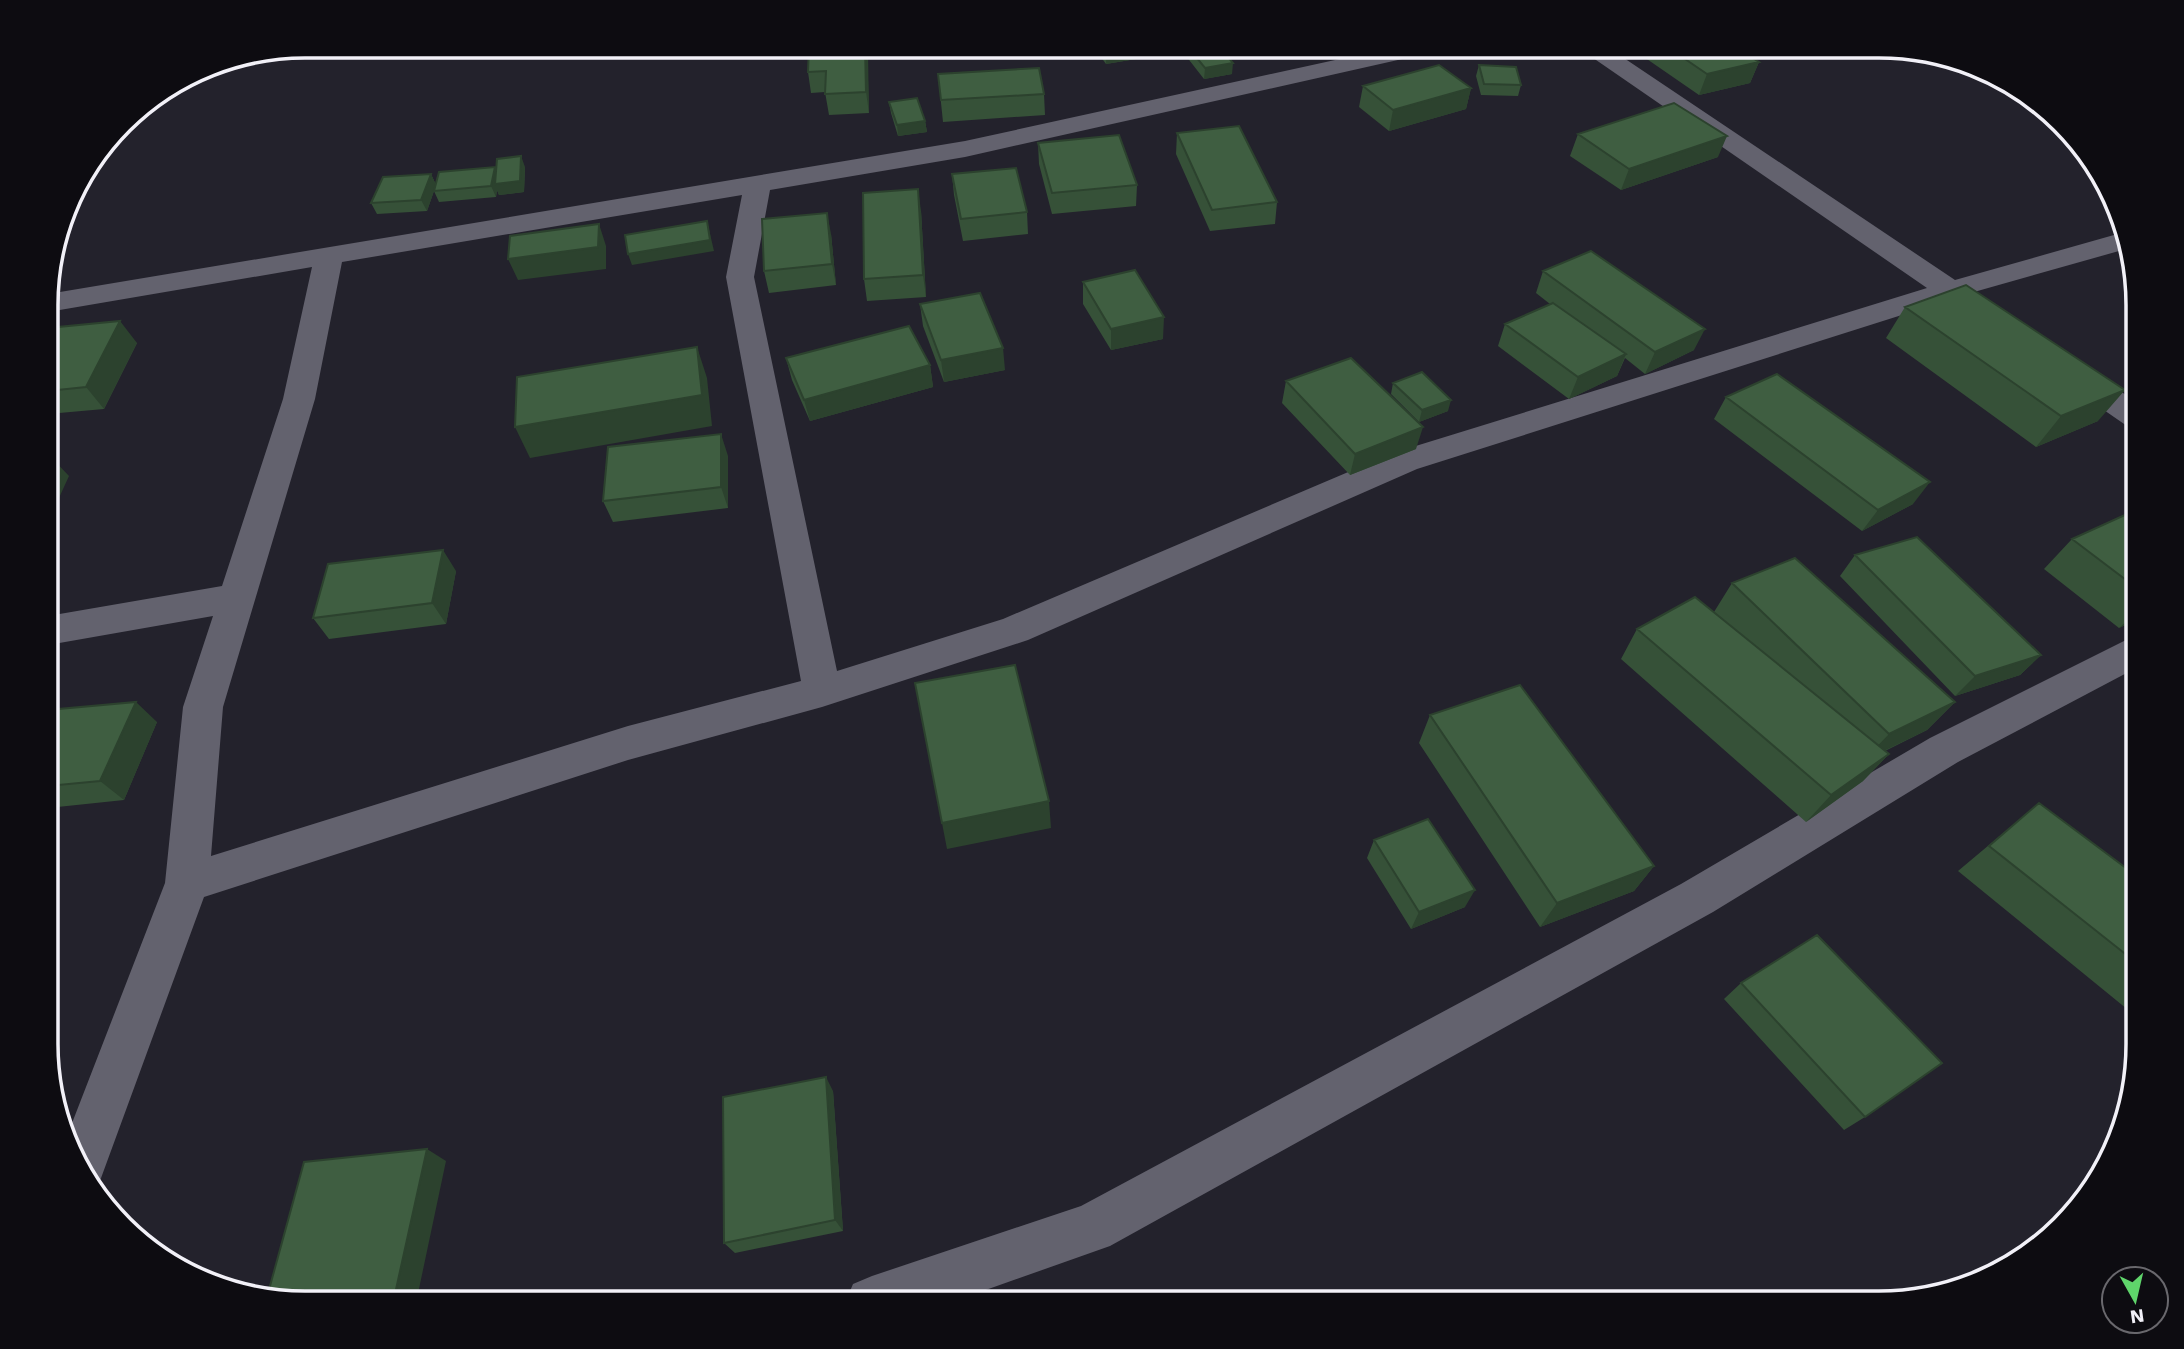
<svg xmlns="http://www.w3.org/2000/svg" width="2184" height="1349" font-family="'Work Sans',sans-serif">
  <style>
    .lines { fill: none; stroke-linecap: round; stroke-linejoin: round }
    .minor { fill: #63626e; fill-rule: evenodd }
    .wall { fill: #365138 }
    .shaded-wall { fill: #2c422e }
    .building { fill: #3f5e41; stroke: #2c422e; stroke-width: 2 }
    .rim { fill: none; stroke: #f2f1f8; stroke-width: 3.5 }
  </style>
  <rect width="100%" height="100%" fill="#23222c"/>
  <g class="lines">
    <!-- minor -->
    <path class="minor" d="M1399 46H1441L1437 51 1429 53 965 157 770 190 754 277 837 671 1003 619 1393 453 1927 288 1583 51 1580 46H1606L1955 280 2121 233 2126 249 1974 292 1980 300 1975 306 1965 309 1946 301 1417 469 1028 640 822 707 628 760 204 897 97 1189 80 1174 67 1136 165 883 183 707 213 616 48 645V616L222 586 283 399 312 267 48 312V294L965 141ZM742 195 726 277 801 681 628 726 211 856 223 707 315 399 342 262Z
      M2073 364 2084 367 2138 403V429L2127 426 2062 381 2057 374 2062 367Z
      M2138 634V667L1958 762 1713 912 1110 1246 949 1303H845L853 1284 872 1276 1081 1206 1681 884 1930 738Z"/>
  </g>
  <!-- wall -->
  <path class="wall" d="M809 46H867L869 113 829 115 825 92 811 93 808 72Z
    M1093 46H1149L1148 57 1106 64Z
    M1186 46 1232 74 1204 79 1186 56Z
    M1628 46H1733L1759 62 1750 83 1699 95Z
    M1479 65 1521 85 1518 96 1481 95 1476 76Z
    M938 74 1044 94 1045 115 943 122Z
    M1363 86 1471 88 1466 109 1389 131 1359 107Z
    M889 102 925 121 927 132 898 136 891 113Z
    M1177 133 1277 202 1275 224 1210 231 1176 154Z
    M1578 134 1718 157 1621 190 1570 156Z
    M1038 143 1137 185 1136 206 1052 214 1039 164Z
    M495 167 496 169 525 167 524 192 499 195 497 190 496 197 439 202 434 191 427 211 377 214 371 203 431 174 436 185Z
    M952 174 1027 212 1028 234 963 241 954 195Z
    M921 211 926 297 867 301 864 279Z
    M831 234 836 285 769 293 764 271Z
    M1543 271 1694 350 1645 374 1625 358 1617 376 1569 399 1498 346 1505 324 1550 304 1536 293Z
    M1083 282 1163 339 1111 350 1083 304Z
    M920 304 1005 370 944 382 923 326Z
    M1905 307 2098 421 2036 447 1886 338Z
    M48 328 137 343 104 409 48 414Z
    M786 358 930 365 933 387 810 421 792 380Z
    M1286 381 1416 449 1350 475 1282 403Z
    M1393 383 1448 411 1419 422 1391 394Z
    M1726 397 1913 504 1862 531 1714 419Z
    M728 456V508L613 522 603 501Z
    M2138 509V619L2119 628 2044 569 2072 539Z
    M1855 555 2041 655 2020 675 1955 696 1840 576Z
    M456 571 446 624 329 639 313 618Z
    M1732 583 1955 702 1927 730 1885 751 1889 754 1863 781 1806 822 1621 659 1637 629 1714 612Z
    M48 710 157 722 124 800 48 808Z
    M1430 715 1654 866 1634 891 1540 927 1419 743Z
    M2039 803 2138 877V1018L1958 871Z
    M1374 840 1465 907 1411 929 1367 858Z
    M1741 983 1865 1117 1844 1130 1724 999Z
    M833 1091 843 1231 735 1253 724 1243Z"/>
  <!-- shaded-wall -->
  <path class="shaded-wall" d="M646 46H696L697 51 650 59Z
    M865 46H867L868 52 869 113 866 92Z
    M1107 46H1149L1148 57 1106 64Z
    M1759 62 1750 83 1699 95 1707 74Z
    M1233 63 1232 74 1204 79 1205 68Z
    M1471 88 1466 109 1389 131 1393 110Z
    M925 121 927 132 898 136 897 125Z
    M1727 136 1718 157 1621 190 1629 169Z
    M521 156 525 167 524 192 499 195 497 190 496 197 491 186 495 167 500 178Z
    M431 174 436 185 427 211 421 200Z
    M918 189 921 211 926 297 923 275Z
    M827 213 831 234 836 285 832 264Z
    M707 221 714 251 632 265 628 254Z
    M599 224 606 246V269L518 280 508 259Z
    M1164 317 1163 339 1111 350V329Z
    M120 321 137 343 104 409 86 387Z
    M1705 329 1694 350 1645 374 1655 352Z
    M697 347 707 378 712 426 530 458 515 427Z
    M1003 348 1005 370 944 382 941 360Z
    M1626 354 1617 376 1569 399 1578 377Z
    M930 365 933 387 810 421 804 400Z
    M2125 390 2098 421 2036 447 2061 416Z
    M1451 400 1448 411 1419 422 1422 410Z
    M1423 427 1416 449 1350 475 1355 454Z
    M721 434 728 456V508L721 487Z
    M49 455 69 476 48 522V459Z
    M1930 482 1913 504 1862 531 1878 510Z
    M443 550 456 571 446 624 432 603Z
    M2138 611V619L2119 628Z
    M2041 655 2020 675 1955 696 1975 676Z
    M136 702 157 722 124 800 100 781Z
    M1955 702 1927 730 1863 761 1889 734Z
    M1889 754 1863 781 1806 822 1831 795Z
    M1049 801 1051 828 947 849 942 823Z
    M1654 866 1634 891 1540 927 1557 903Z
    M1475 890 1465 907 1411 929 1419 912Z
    M826 1077 833 1091 843 1231 835 1220Z
    M427 1149 446 1161 416 1303H393Z"/>
  <!-- building -->
  <path class="building" d="M809 46H865L866 92 825 94 826 71 808 72Z
    M1187 46H1219L1233 63 1205 68Z
    M1666 46H1733L1759 62 1707 74Z
    M1439 65 1471 88 1393 110 1363 86Z
    M1479 65 1516 67 1521 85 1484 84Z
    M1039 68 1044 94 941 100 938 74Z
    M917 98 925 121 897 125 889 102Z
    M1674 103 1727 136 1629 169 1578 134Z
    M1239 126 1277 202 1212 210 1177 133Z
    M1119 135 1137 185 1052 193 1038 143Z
    M521 156 520 181 495 184 497 159Z
    M495 167 491 186 434 191 439 172Z
    M1016 168 1027 212 961 219 952 174Z
    M431 174 421 200 371 203 383 177Z
    M918 189 923 275 864 279 863 193Z
    M827 213 832 264 764 271 762 219Z
    M707 221 710 240 628 254 625 235Z
    M599 224 598 247 508 259 510 236Z
    M1591 251 1705 329 1655 352 1543 271Z
    M1135 270 1164 317 1111 329 1083 282Z
    M1966 285 2125 390 2061 416 1905 307Z
    M980 293 1003 348 941 360 920 304Z
    M1553 303 1626 354 1578 377 1505 324Z
    M120 321 86 387 48 391V328Z
    M909 326 930 365 804 400 786 358Z
    M697 347 702 395 515 427 517 377Z
    M1351 358 1423 427 1355 454 1286 381Z
    M1422 372 1451 400 1422 410 1393 383Z
    M1777 374 1930 482 1878 510 1726 397Z
    M721 434V487L603 501 608 447Z
    M2138 509V589L2072 539Z
    M1917 537 2041 655 1975 676 1855 555Z
    M443 550 432 603 313 618 328 564Z
    M1795 558 1955 702 1889 734 1732 583Z
    M1695 597 1889 754 1831 795 1637 629Z
    M1015 665 1049 801 942 823 915 683Z
    M1520 685 1654 866 1557 903 1430 715Z
    M136 702 100 781 48 786V710Z
    M2039 803 2138 877V964L1989 846Z
    M1428 819 1475 890 1419 912 1374 840Z
    M1817 935 1942 1063 1865 1117 1741 983Z
    M826 1077 835 1220 724 1243 723 1097Z
    M427 1149 393 1303H304L267 1297 304 1162Z"/>
  <!-- crop -->
  <path d="M0 0H2184V1349H0ZM305 58H1879A247 247 0 0 1 2126 305V1044A247 247 0 0 1 1879 1291H305A247 247 0 0 1 58 1044V305A247 247 0 0 1 305 58Z" fill="#0d0c11" fill-rule="evenodd"/>
  <path class="rim" d="M305 58H1879A247 247 0 0 1 2126 305V1044A247 247 0 0 1 1879 1291H305A247 247 0 0 1 58 1044V305A247 247 0 0 1 305 58Z"/>
  <!-- north arrow -->
  <g transform="translate(2135 1300) rotate(172)"><circle r="33" fill="#0d0c11" stroke="#69686d" stroke-width="2"/>
  <path d="M0-5L12 26L0 18L-12 26Z" fill="#5fd56b"/>
  <text y="-10" font-size="19" font-weight="bold" text-anchor="middle" fill="#f2f1f8">N</text>
  </g>
</svg>
